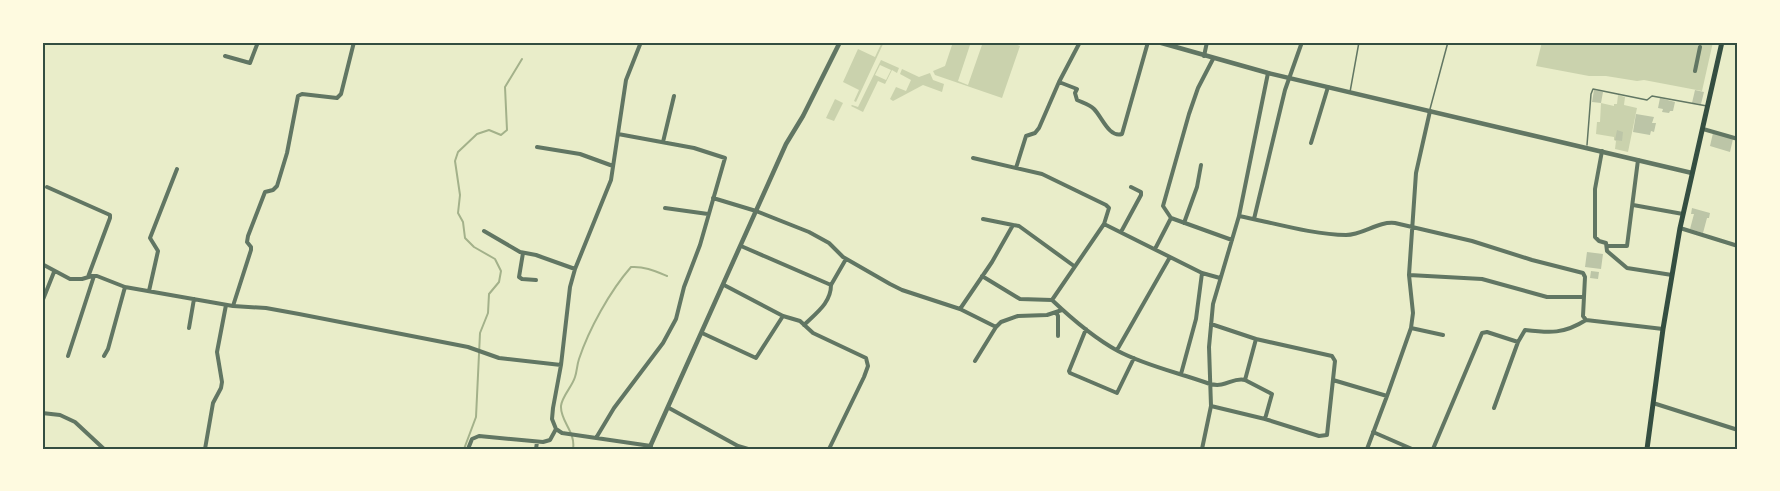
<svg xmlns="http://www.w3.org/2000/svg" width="1780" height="491" font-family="'PT Sans',sans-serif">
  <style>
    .green { fill: #cad2ad; fill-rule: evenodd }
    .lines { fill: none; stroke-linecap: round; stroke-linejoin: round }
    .stream { stroke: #a3b18a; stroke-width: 2 }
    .building { fill: #bcc5a7 }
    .service { stroke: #617663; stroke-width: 1.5 }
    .minor { stroke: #617663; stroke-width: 4 }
    .tertiary { stroke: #617663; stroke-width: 4.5 }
    .secondary { stroke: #344e41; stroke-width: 5 }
    .neatline { fill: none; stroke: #344e41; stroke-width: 2 }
  </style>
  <rect width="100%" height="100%" fill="#e9edc9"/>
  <!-- green -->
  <path class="green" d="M882 42H884L856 102 854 101 859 90 843 82 858 49 875 57Z
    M953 42H971L958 81 968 85 983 42H999L1007 45 1009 42 1020 46 1002 98 935 75 933 71 945 66Z
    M1542 42H1713L1702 91 1644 80 1637 81 1606 76H1589L1536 66Z
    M881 60 899 68 897 73 892 70 885 84 878 81 863 112 851 106 852 105 858 107ZM880 65 891 70 886 80 875 75Z
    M902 69 919 77 930 73 933 80 944 84 942 92 923 85 893 101 890 99 896 87 906 91 911 80 900 74Z
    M1618 95 1625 97 1624 105 1637 108 1628 152 1615 149 1616 141 1614 140V137L1596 134 1597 122H1600L1601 103 1614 106V104H1617Z
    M835 99 843 103 834 121 826 118Z"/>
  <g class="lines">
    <!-- stream -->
    <path class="stream" d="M464 449 476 417 480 333 488 313 489 294 499 282 501 271 495 259 474 247 465 238 463 222 458 213 460 195 455 161 458 152 477 134 489 130 501 135 507 130 505 87 522 59
      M573 449C576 432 560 421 561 406 562 396 572 387 575 377 577 371 577 365 579 359 589 329 610 291 631 267 644 266 655 271 667 276"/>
  </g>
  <!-- building -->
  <path class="building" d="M1594 90 1603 92 1601 103 1592 102Z
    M1695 90 1704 92 1701 104 1692 103Z
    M1660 98 1675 102 1673 111H1670L1669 113 1662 112 1663 109 1658 108Z
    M1636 114 1654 117 1652 123H1656L1654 132 1651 131 1650 135 1633 132Z
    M1617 130 1623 132 1622 141 1615 140Z
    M1713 133 1733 139 1730 152 1710 146Z
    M1692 208 1710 213 1709 218H1707L1703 233 1690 229 1694 214H1691Z
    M1587 252 1603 254 1601 269 1585 267Z
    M1591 271 1599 272 1598 279 1590 278Z"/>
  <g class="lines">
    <!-- service -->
    <path class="service" d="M1350 92 1359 42
      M1430 109 1448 42
      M1587 145 1591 94 1593 89 1647 100 1652 96 1707 106"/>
    <!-- minor -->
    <path class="minor" d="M641 42 626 80 611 180 575 269 570 287 561 365 553 408 552 419 556 429 562 433 651 446
      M225 56 250 63 258 42
      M1204 56 1207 42
      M1695 71 1700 47
      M1059 82 1077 89 1075 93 1077 100C1083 103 1089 104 1094 109 1102 117 1109 138 1122 134L1148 42
      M1430 111 1416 173 1409 275 1482 279 1547 297H1584
      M1703 129 1738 139
      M663 142 674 96
      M1311 143 1328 87
      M537 147 580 154 613 166
      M1602 151 1595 189V237L1599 241 1606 243 1607 251 1627 268 1672 275
      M973 158 1042 174 1106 205 1109 208 1104 224
      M1016 168 1026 136 1035 133 1039 128 1059 82 1080 42
      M47 187 110 215V218L88 277
      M713 198 756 211 809 232 829 243 843 257 890 284 902 290 960 309 996 327
      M1633 205 1683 214
      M665 208 708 214
      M1239 216C1270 222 1314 235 1346 235 1363 235 1378 221 1395 223L1472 241 1532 260 1583 273 1585 277 1583 316 1586 320 1663 329
      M1171 218 1232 240
      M983 219 1013 225
      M1254 219 1285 90 1302 42
      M1184 223 1197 187 1201 165
      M1680 228 1738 246
      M484 231 520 252 536 255 575 269
      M1121 232 1141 195V192L1131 187
      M741 246 831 285 846 259
      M1607 246H1627L1638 160
      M1155 249 1171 218 1163 206 1189 114 1198 88 1213 59
      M523 253 519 277 522 279 536 280
      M42 264 70 279H82L92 276H97L125 287 233 306 266 308 299 314 468 347 499 358 561 365
      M982 276 1020 299 1052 300
      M1220 278 1202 273 1104 224 1052 300C1072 319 1094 338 1118 351 1146 366 1180 373 1210 384 1227 388 1232 377 1245 380
      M724 285 783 316 800 321 813 333 866 358 868 366 864 377 829 449
      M149 291 158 251 150 238 177 169
      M42 302 54 272
      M233 306 251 250V247L247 242 248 236 265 192 273 190 277 186 287 153 298 96 302 94 337 98 341 94 354 42
      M960 309 992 262 1013 225 1019 226 1074 266
      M1056 312 1058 316V336
      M1211 324 1256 339 1245 380 1272 394 1265 419 1211 406
      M804 325C816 313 831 303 831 285
      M189 328 194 299
      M1411 328 1443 335
      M1086 329 1069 371 1070 373 1117 393 1134 358
      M702 333 756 358 783 316
      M1256 339 1332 356 1335 361 1327 435 1319 436 1265 419
      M1117 350 1170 257
      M68 356 94 276
      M104 356 108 349 125 287
      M975 361 996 327 1001 322 1018 316 1047 315 1062 310
      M1181 374 1196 319 1202 273
      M1333 380 1387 396 1367 449
      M1387 396 1411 328 1413 313 1409 275
      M1653 403 1738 430
      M669 408 738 446 748 449
      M1494 408 1518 342
      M42 413 60 415 75 422 104 449
      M1373 432 1412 449
      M596 438 614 408 663 343 676 319 684 287 700 245 725 158 694 148 618 134
      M205 449 213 403 221 388 222 382 217 352 226 305
      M468 449 472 439 479 436 543 442 550 440 556 429
      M536 449 537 442
      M1109 449H1112
      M1202 449 1211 406 1209 347 1213 304 1239 216 1268 73
      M1433 449 1482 333 1487 332 1518 342 1525 330C1550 333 1564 334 1586 320"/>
    <!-- tertiary -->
    <path class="tertiary" d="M1158 42 1268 73 1692 173
      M649 449 786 144 803 116 840 42"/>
    <!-- secondary -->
    <path class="secondary" d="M1647 449 1663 329 1680 228 1722 42"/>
  </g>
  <!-- border -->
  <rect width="1780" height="491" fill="none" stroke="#fefae0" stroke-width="87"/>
  <rect x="44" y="44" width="1692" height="404" class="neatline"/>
</svg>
